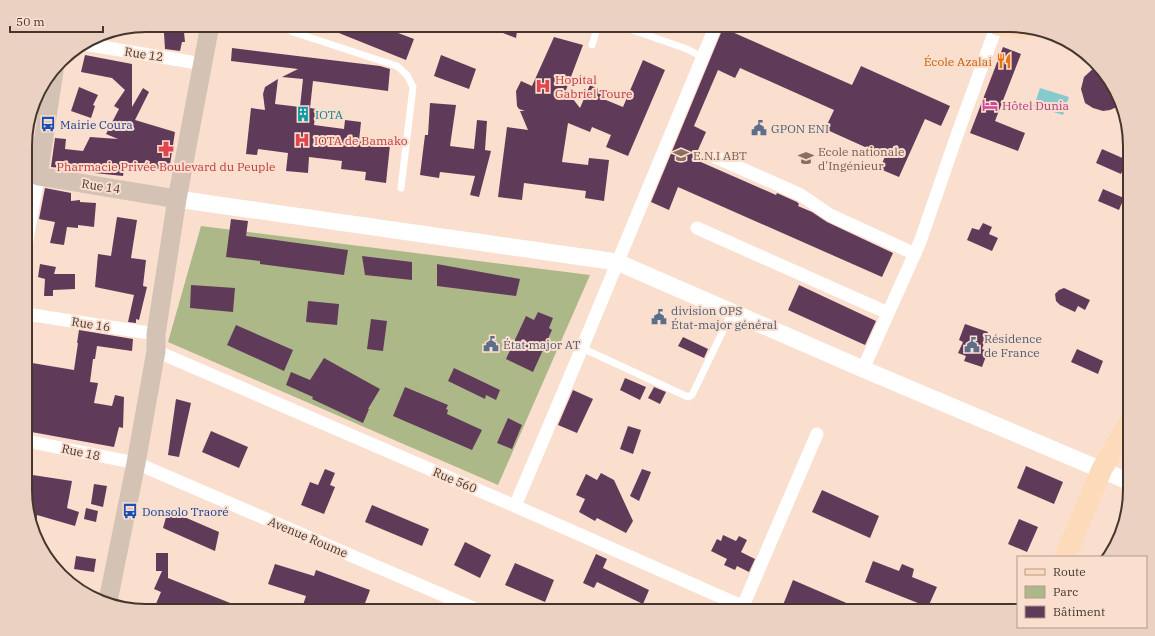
<svg xmlns="http://www.w3.org/2000/svg" width="1155" height="636" font-family="'IBM Plex Serif',serif">
  <style>
    .green { fill: #adb889 }
    .water { fill: #87cace }
    .building { fill: #603b59 }
    .lines { fill: none; stroke-linecap: round; stroke-linejoin: round }
    .service { stroke: #fff; stroke-width: 7 }
    .minor { stroke: #fff; stroke-width: 13 }
    .tertiary { stroke: #fff; stroke-width: 17 }
    .secondary { stroke: #d4c3b4; stroke-width: 19 }
    .primary { stroke: #fddab9; stroke-width: 21 }
    .labels { text-anchor: middle; dominant-baseline: central; stroke-width: 4; stroke-linejoin: round; paint-order: stroke }
    .street-label { font-size: 12px; fill: #44362e; stroke: #fadece }
    .food-label { font-size: 12px; fill: #c56008; stroke: #fadece; text-anchor: end }
    .health-label { font-size: 12px; fill: #be3a42; stroke: #fadece; text-anchor: start }
    .hotel-label { font-size: 12px; fill: #b23c85; stroke: #fadece; text-anchor: start }
    .culture-label { font-size: 12px; fill: #0d838f; stroke: #fadece; text-anchor: start }
    .transit-label { font-size: 12px; fill: #164399; stroke: #fadece; text-anchor: start }
    .service-label { font-size: 12px; fill: #4e5e75; stroke: #fadece; text-anchor: start }
    .education-label { font-size: 12px; fill: #785e54; stroke: #fadece; text-anchor: start }
    .rim { fill: none; stroke: #44362e; stroke-width: 2 }
  </style>
  <rect width="100%" height="100%" fill="#fadece"/>
  <!-- green -->
  <path class="green" d="M201 226 590 275 498 485 168 342Z"/>
  <!-- water -->
  <path class="water" d="M1040 88 1069 97 1063 115 1034 106Z"/>
  <!-- building -->
  <path class="building" d="M319 25H377L414 39 406 60Z
    M485 25H518L516 38 485 26Z
    M723 28 852 85 861 66 950 106 941 126 925 119 899 177 880 169 885 156 825 129 834 110 740 68 735 78 718 70 694 126 706 132 694 159 776 195 777 193 797 202 799 204 798 206 812 212 827 222 893 253 882 277 678 187 669 210 651 202Z
    M184 32 185 42H182L180 51 165 49 164 33Z
    M554 37 583 45 566 90 580 108 590 85 604 92 601 98 623 107 643 60 665 70 628 156 606 147 611 135 592 127 590 132 568 123 562 162 588 165 589 158 609 160 604 201 585 198 586 191 524 183 522 200 498 197 507 127 528 130 520 111H525L519 109 517 106 516 91 521 81 532 86Z
    M1003 47 1021 54 995 121 1025 133 1018 151 970 133Z
    M232 48 380 66 390 69 388 91 313 81 310 108 316 109 314 125 344 129 345 120 361 122 359 141 390 145 386 183 365 180 366 172 341 169 342 161 309 157 308 173 286 171 288 153 258 149 257 155 246 154 251 108 265 110 263 94 265 87 278 79 275 104 300 107 303 79 282 77 298 69 231 61Z
    M85 55 132 64V107L143 88 149 92 135 120 175 132 169 171 125 162 123 176 85 172V170L51 167 55 138 66 139 65 149 83 151 90 137 118 139 106 134 119 109 114 106 125 90 112 78 81 72Z
    M441 55 476 69 469 89 434 76Z
    M1096 66 1110 79 1119 106 1110 110 1103 111 1093 108 1085 103 1081 89 1084 77Z
    M79 87 98 95 93 105 95 106 91 118 71 111Z
    M430 103 456 105 450 146 474 149 477 120 487 121 485 150 491 151 479 197 470 195 475 176 440 172 439 178 420 175 425 135H428Z
    M1102 149 1127 160 1121 174 1096 163Z
    M45 188 71 193V201L80 200V202L96 203 94 227 78 225V228L67 227 64 245 50 243 55 222 39 219Z
    M1103 189 1124 198 1119 210 1098 201Z
    M117 217 137 220 131 258 146 260 143 286 147 287 139 320 136 319V323L128 322 134 295 95 287 98 254 111 256Z
    M231 219 248 221 246 236 348 250 344 275 260 264V261L226 257Z
    M983 223 992 227 989 234 998 238 992 251 967 240 972 228 979 230Z
    M362 256 412 262V280L365 275Z
    M40 264 56 267 54 274H75V289L53 290V296H44L45 279 38 277Z
    M437 264 520 279 516 296 437 286Z
    M191 285 235 288 233 312 190 308Z
    M799 285 876 321 865 345 788 310Z
    M1064 288 1090 300 1085 310 1078 306 1075 312 1060 305 1056 301 1055 294 1059 290Z
    M308 301 339 304 337 325 306 322Z
    M538 312 553 318 549 328 552 330 533 372 506 359 526 316 534 320Z
    M371 319 387 321 383 351 367 349Z
    M965 324 988 332 982 349 988 351 982 367 964 361 966 356 958 353 963 342 959 340Z
    M236 325 293 350 284 371 227 345Z
    M79 330 133 339 132 351 97 346 95 359H93L90 382 98 383 94 403 112 406 115 395 124 397 123 428 119 427 114 447 26 431V362L74 370 78 343H77Z
    M683 337 708 349 704 358 678 346Z
    M1077 349 1103 361 1098 374 1071 362Z
    M324 358 380 389 368 409H369L363 423 312 399 313 397 286 385 291 372 310 380Z
    M454 368 500 390 496 400 486 395 485 399 448 381Z
    M625 378 646 387 640 400 620 390Z
    M405 387 448 405 446 409 448 410 447 414 482 430 472 450 393 416Z
    M654 387 666 392 660 404 648 398Z
    M573 390 593 399 577 433 558 425Z
    M176 399 191 403 179 457 168 455Z
    M508 418 522 425 512 449 497 443Z
    M628 426 641 430 633 454 620 449Z
    M211 431 248 447 239 468 202 452Z
    M1026 466 1063 482 1054 504 1017 488Z
    M325 469 335 473 330 485 335 487 324 514 301 505 310 482 318 485Z
    M642 469 651 472 639 501 630 496Z
    M601 473 614 480 633 521 626 533 597 518 595 521 579 512 585 499 576 495 586 474 597 480Z
    M26 474 72 481 67 508 79 512 75 526 37 515 36 532 26 505Z
    M94 484 107 486 103 507 91 504Z
    M822 490 879 516 870 538 812 512Z
    M372 505 429 529 422 546 365 522Z
    M86 508 98 511 96 522 84 519Z
    M168 510 219 532 215 551 163 528Z
    M1019 519 1038 527 1027 552 1008 544Z
    M723 535 736 541 739 536 747 540 741 552 755 559 749 572 737 566 735 570 724 565 727 559 711 551 717 539 721 541Z
    M465 542 491 555 480 578 454 565Z
    M156 553H168V578L250 611H153L161 592 154 589 162 571H156Z
    M596 554 607 559 603 568 649 590 643 604 597 582 594 588 583 583Z
    M76 556 96 559 94 572 74 569Z
    M873 561 899 571 902 564 914 569 912 577 937 587 928 607 865 582Z
    M515 563 554 580 545 602 505 585Z
    M275 564 314 576 316 570 370 590 362 611H301L306 596 268 584Z
    M793 580 865 611H797L783 605Z"/>
  <g class="lines">
    <!-- service -->
    <path class="service" d="M286 25 287 28 293 32 397 66 407 75 413 87 401 188
      M618 25 687 49 702 57
      M592 45 598 25
      M582 348 688 397 692 395 732 312"/>
    <!-- minor -->
    <path class="minor" d="M84 44 203 64
      M713 156 801 195 830 215 915 254
      M697 228 888 313
      M26 247 38 176
      M26 314 156 334
      M156 351 515 506 753 611
      M863 369 920 242 957 135 997 25
      M26 441 136 463 480 611
      M515 506 582 348 716 25
      M743 606 817 434"/>
    <!-- tertiary -->
    <path class="tertiary" d="M26 174 38 176
      M177 199 617 262 863 369 1130 482"/>
    <!-- secondary -->
    <path class="secondary" d="M54 71 38 176 177 199
      M108 601 136 463 156 351V334L177 199 210 25"/>
    <!-- primary -->
    <path class="primary" d="M998 25 1024 29
      M1065 557 1102 469 1130 421"/>
  </g>
  <!-- icons -->
  <defs>
    <symbol id="restaurant-bare" viewBox="-9 -9 18 18"><path d="M-5-6h1v4h1v-4h1v4h1v-4h1v5L-1.5 .5V6h-2V.5L-5-1ZM5-6V6H3V1.5H1.5Q1.5-4 5-6Z" fill="#e8710a" stroke="#fadece" stroke-width="2.5" paint-order="stroke"/></symbol>
    <symbol id="hospital-bare" viewBox="-9 -9 18 18"><path d="M-5-5h3v3.5h4V-5h3V5h-3V1.5h-4V5h-3Z" fill="#e0444e" stroke="#fadece" stroke-width="2.5" paint-order="stroke"/></symbol>
    <symbol id="hotel-bare" viewBox="-9 -9 18 18"><path d="M-6-4.5h1.5V1H6V5H4.5V3h-9V5H-6ZM-4 0a1.8 1.8 0 1 1 3.6 0ZM.5 0V-2.5h3Q6-2.5 6 0Z" fill="#d1479c" stroke="#fadece" stroke-width="2.5" paint-order="stroke"/></symbol>
    <symbol id="building-bare" viewBox="-9 -9 18 18"><path d="M-4-6H4V6H1V3H-1V6H-4ZM-2.5-4.3h1.7v1.8h-1.7ZM.8-4.3h1.7v1.8H.8ZM-2.5-1h1.7V.8h-1.7ZM.8-1h1.7V.8H.8Z" fill="#0f9aa8" stroke="#fadece" stroke-width="2.5" paint-order="stroke"/></symbol>
    <symbol id="bus-bare" viewBox="-9 -9 18 18"><path d="M-5-6H5V4H4V6H2V4H-2V6H-4V4H-5ZM-3.5-4V0h7V-4ZM-3.5 1.2v1.5H-2V1.2ZM2 1.2v1.5H3.5V1.2Z" fill="#1a4fb4" stroke="#fadece" stroke-width="2.5" paint-order="stroke"/></symbol>
    <symbol id="civic-bare" viewBox="-9 -9 18 18"><path d="M-.6-6.5H3V-4.5H.6V-3L4-1V1h2V6H-6V1h2V-1L-.6-3ZM-1.2 2.5V6h2.4V2.5Z" fill="#5c6f8a" stroke="#fadece" stroke-width="2.5" paint-order="stroke"/></symbol>
    <symbol id="pharmacy-bare" viewBox="-9 -9 18 18"><path d="M-2-6h4v4h4v4h-4v4h-4v-4h-4v-4h4Z" fill="#e0444e" stroke="#fadece" stroke-width="2.5" paint-order="stroke"/></symbol>
    <symbol id="university-bare" viewBox="-9 -9 18 18"><path d="M0-5L7-2L0 1L-7-2ZM-4 1L0 2.5L4 1V4Q0 6-4 4Z" fill="#8d6e63" stroke="#fadece" stroke-width="2.5" paint-order="stroke"/></symbol>
  </defs>
  <g fill-rule="evenodd">
    <use href="#restaurant-bare" x="993" y="50" width="22" height="22"/>
    <use href="#hospital-bare" x="532" y="75" width="22" height="22"/>
    <use href="#hotel-bare" x="979" y="94" width="22" height="22"/>
    <use href="#building-bare" x="292" y="103" width="22" height="22"/>
    <use href="#bus-bare" x="37" y="113" width="22" height="22"/>
    <use href="#civic-bare" x="748" y="117" width="22" height="22"/>
    <use href="#hospital-bare" x="291" y="129" width="22" height="22"/>
    <use href="#pharmacy-bare" x="155" y="138" width="22" height="22"/>
    <use href="#university-bare" x="670" y="144" width="22" height="22"/>
    <use href="#university-bare" x="795" y="147" width="22" height="22"/>
    <use href="#civic-bare" x="648" y="306" width="22" height="22"/>
    <use href="#civic-bare" x="480" y="333" width="22" height="22"/>
    <use href="#civic-bare" x="961" y="334" width="22" height="22"/>
    <use href="#bus-bare" x="119" y="500" width="22" height="22"/>
  </g>
  <g class="labels">
    <!-- street labels -->
    <g class="street-label">
      <text transform="translate(144 54) rotate(9)">Rue 12</text>
      <text transform="translate(101 186) rotate(9)">Rue 14</text>
      <text transform="translate(91 324) rotate(9)">Rue 16</text>
      <text transform="translate(81 452) rotate(12)">Rue 18</text>
      <text transform="translate(455 480) rotate(23)">Rue 560</text>
      <text transform="translate(308 537) rotate(23)">Avenue Roume</text>
    </g>
    <!-- food labels -->
    <g class="food-label">
      <text x="992" y="61">École Azalai</text>
    </g>
    <!-- health labels -->
    <g class="health-label">
      <text x="555" y="79">Hopital<tspan x="555" dy="14">Gabriel Toure</tspan></text>
      <text x="314" y="140">IOTA de Bamako</text>
      <text x="166" y="166" text-anchor="middle">Pharmacie Privée Boulevard du Peuple</text>
    </g>
    <!-- hotel labels -->
    <g class="hotel-label">
      <text x="1002" y="105">Hôtel Dunia</text>
    </g>
    <!-- culture labels -->
    <g class="culture-label">
      <text x="315" y="114">IOTA</text>
    </g>
    <!-- transit labels -->
    <g class="transit-label">
      <text x="60" y="124">Mairie Coura</text>
      <text x="142" y="511">Donsolo Traoré</text>
    </g>
    <!-- service labels -->
    <g class="service-label">
      <text x="771" y="128">GPON ENI</text>
      <text x="671" y="310">division OPS<tspan x="671" dy="14">État-major général</tspan></text>
      <text x="984" y="338">Résidence<tspan x="984" dy="14">de France</tspan></text>
      <text x="503" y="344">État major AT</text>
    </g>
    <!-- education labels -->
    <g class="education-label">
      <text x="818" y="151">Ecole nationale<tspan x="818" dy="14">d'Ingénieur</tspan></text>
      <text x="693" y="155">E.N.I ABT</text>
    </g>
  </g>
  <!-- crop -->
  <path d="M0 0H1155V636H0ZM146 32H1009A114 114 0 0 1 1123 146V490A114 114 0 0 1 1009 604H146A114 114 0 0 1 32 490V146A114 114 0 0 1 146 32Z" fill="#ebd1c1" fill-rule="evenodd"/>
  <path class="rim" d="M146 32H1009A114 114 0 0 1 1123 146V490A114 114 0 0 1 1009 604H146A114 114 0 0 1 32 490V146A114 114 0 0 1 146 32Z"/>
  <!-- legend -->
  <rect x="1017" y="556" width="130" height="72" fill="#fadece" stroke="#b19b8e"/>
  <rect x="1025" y="569" width="20" height="6" fill="#fddab9" stroke="#b19b8e"/>
  <text x="1053" y="576" font-size="12" fill="#44362e">Route</text>
  <rect x="1025" y="586" width="20" height="12" fill="#adb889" stroke="#b19b8e"/>
  <text x="1053" y="596" font-size="12" fill="#44362e">Parc</text>
  <rect x="1025" y="606" width="20" height="12" fill="#603b59" stroke="#b19b8e"/>
  <text x="1053" y="616" font-size="12" fill="#44362e">Bâtiment</text>
  <!-- scale -->
  <path d="M10 26v6h93v-6" fill="none" stroke="#44362e" stroke-width="2"/>
  <text x="16" y="26" font-size="12" fill="#44362e" stroke="#fadece" stroke-width="3" paint-order="stroke">50 m</text>
</svg>
